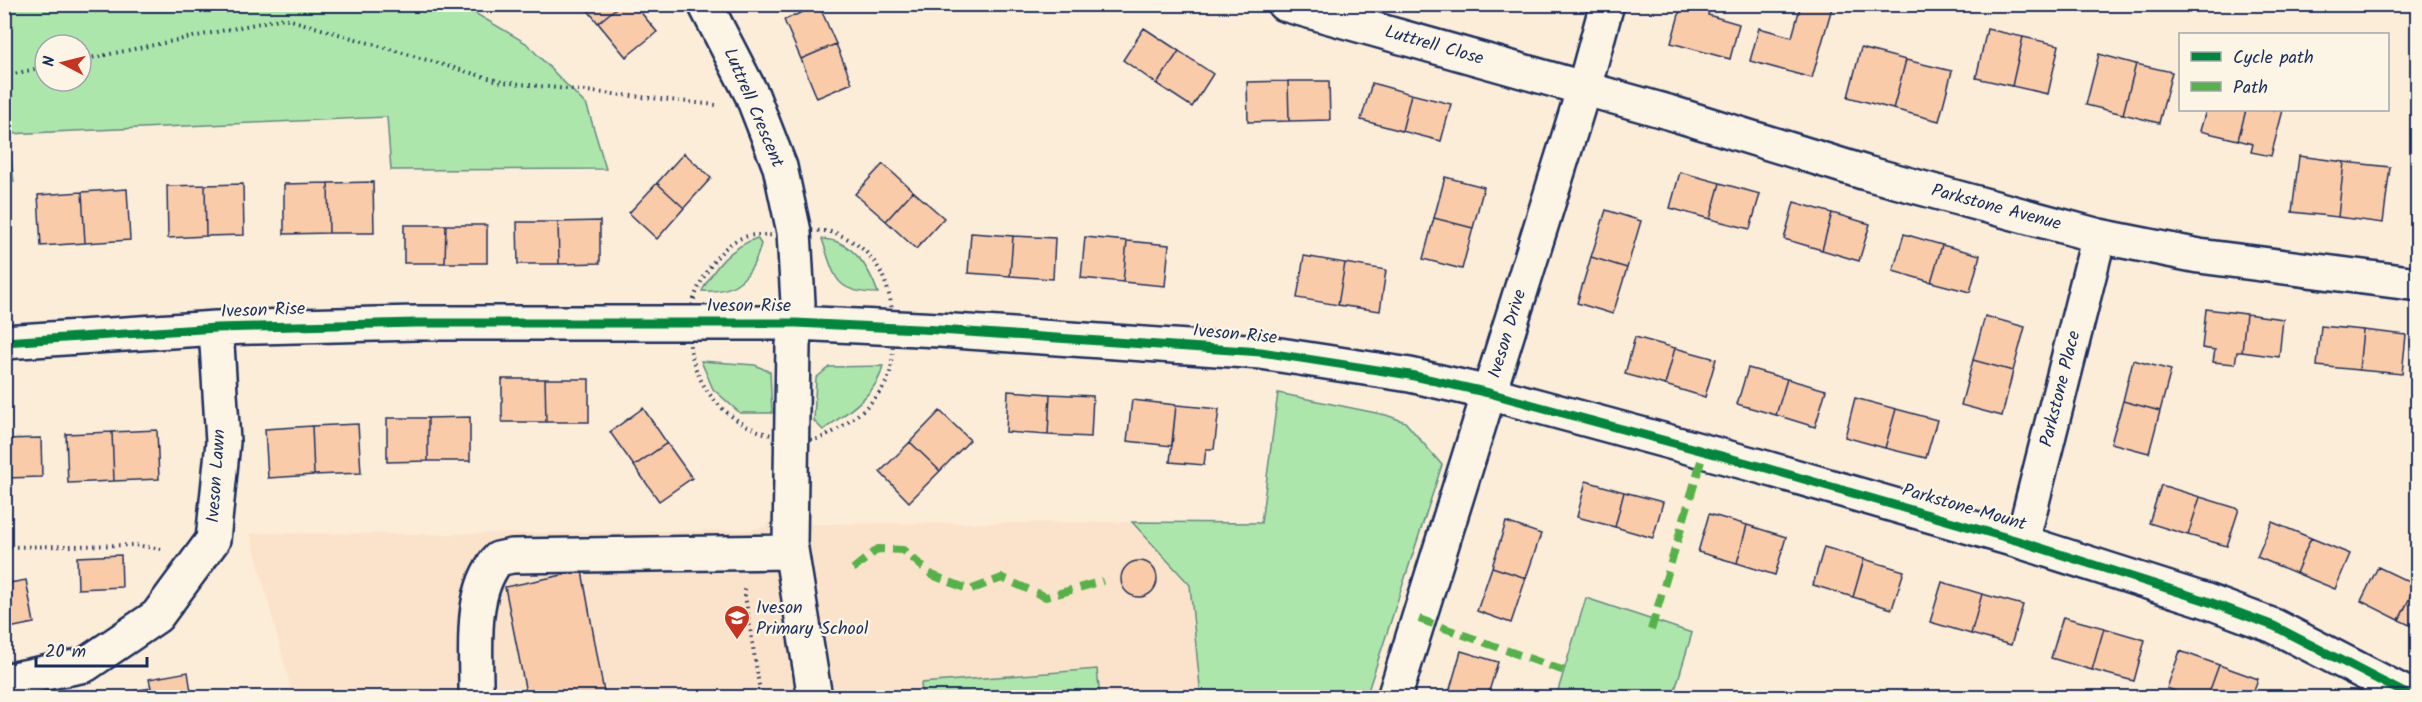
<svg xmlns="http://www.w3.org/2000/svg" width="2422" height="702" font-family="Kalam,sans-serif">
  <style>
    .built { fill: #fbe3cb }
    .green { fill: #ade6aa; stroke: #648a84; stroke-width: 1.5; fill-rule: evenodd }
    .building { fill: #facba9; stroke: #1b2f5e; stroke-width: 1.5 }
    .lines { fill: none; stroke-linecap: round; stroke-linejoin: round }
    .minor-casing { stroke: #1b2f5e; stroke-width: 38 }
    .path { stroke: #1b2f5e; stroke-width: 4; stroke-dasharray: 1.5 4.5; stroke-linecap: butt }
    .minor { stroke: #fcf5e5; stroke-width: 33 }
    .quiet { stroke: #55b248; stroke-width: 8; stroke-dasharray: 15 8; stroke-linecap: butt }
    .cycleway-casing { stroke: #fcf5e5; stroke-width: 13 }
    .cycleway { stroke: #00873e; stroke-width: 9 }
    .labels { text-anchor: middle; dominant-baseline: central; stroke-width: 4.5; stroke-linejoin: round; paint-order: stroke }
    .street-label { font-size: 18px; fill: #1b2f5e; stroke: #fcf5e5 }
    .poi-label { font-size: 18px; fill: #1b2f5e; stroke: #fcf5e5; text-anchor: start }
  </style>
  <rect width="100%" height="100%" fill="#fcedd9"/>
  <filter id="ink" filterUnits="userSpaceOnUse"><feTurbulence type="fractalNoise" baseFrequency=".0167" numOctaves="2"/><feDisplacementMap in="SourceGraphic" scale="12" xChannelSelector="R" yChannelSelector="G"/><feConvolveMatrix kernelMatrix="1 2 1 2 8 2 1 2 1" color-interpolation-filters="sRGB"/></filter>
  <g filter="url(#ink)">
    <!-- built -->
    <path class="built" d="M775 511 804 524 1132 522 1190 585 1201 697H293L250 533 444 534 745 530 765 527Z"/>
    <!-- green -->
    <path class="green" d="M5 4 461 5 526 43 587 106 606 169 391 170 387 117 8 134 14 182 5 183ZM45 45H81V81H45Z
      M757 238 761 244C753 275 737 294 702 291 715 266 730 248 757 238Z
      M822 239C852 240 869 267 878 293 834 293 835 277 822 239Z
      M701 361 755 365 770 372 772 413H740L713 389Z
      M883 366C877 395 846 413 823 430L814 421 816 378 829 367Z
      M1278 393 1386 415 1405 422 1442 465 1366 697H1201L1190 585 1132 522 1261 523Z
      M1586 598 1692 633 1673 697H1556Z
      M1097 669 1100 697H922L921 683Z"/>
    <!-- building -->
    <path class="building" d="M583 4H621L598 23Z
      M621 4H634L657 32 626 57 598 23Z
      M1682 4H1711L1708 15 1739 24 1730 59 1671 43Z
      M1801 4H1833L1812 78 1750 61 1759 28 1792 37Z
      M819 5 836 44 801 59 784 20Z
      M1144 28 1179 51 1157 84 1123 60Z
      M1987 29 2023 37 2012 86 1976 78Z
      M2023 37 2059 45 2048 94 2012 86Z
      M836 44 852 83 817 98 801 59Z
      M1861 48 1906 60 1893 109 1848 97Z
      M1179 51 1213 74 1192 107 1157 84Z
      M2099 54 2136 64 2123 114 2086 105Z
      M1906 60 1952 71 1939 121 1893 109Z
      M2136 64 2172 72 2159 123 2123 114Z
      M1288 81 1289 121 1248 122 1247 82Z
      M1288 81H1329L1330 120 1289 121Z
      M1372 83 1411 94 1402 131 1361 120Z
      M1411 94 1451 104 1441 141 1402 131Z
      M2206 110H2246L2238 140 2200 131Z
      M2246 110H2283L2271 156 2251 152 2253 144 2238 140Z
      M684 153 711 178 684 208 657 183Z
      M2299 156 2344 162 2338 217 2292 212Z
      M2344 162 2390 167 2383 223 2338 217Z
      M883 164 913 191 886 221 855 194Z
      M1680 172 1720 183 1710 219 1670 208Z
      M1445 177 1484 187 1473 228 1434 218Z
      M373 182 374 233H329L328 183Z
      M328 183 329 233 284 234V184Z
      M657 183 684 208 657 239 629 213Z
      M1720 183 1760 194 1750 229 1710 219Z
      M243 184 244 235 206 236 205 185Z
      M205 185 206 236 168 238 167 186Z
      M127 189 130 240 85 243 82 192Z
      M913 191 944 218 916 249 886 221Z
      M82 192 85 243 41 246 38 195Z
      M1794 202 1832 213 1822 250 1784 239Z
      M1606 210 1641 221 1627 268 1591 257Z
      M1832 213 1870 224 1859 261 1822 250Z
      M1434 218 1473 228 1462 269 1423 259Z
      M600 221V263L559 264 558 222Z
      M517 222H558L559 264H518Z
      M404 225H446L445 263H404Z
      M446 225H487V263H445Z
      M971 233 1013 236 1010 276 968 273Z
      M1904 234 1942 245 1931 282 1893 271Z
      M1013 236 1055 238 1053 279 1010 276Z
      M1085 237 1127 241 1123 282 1081 278Z
      M1127 241 1169 245 1165 286 1123 282Z
      M4 244 9 283H4Z
      M1942 245 1980 255 1970 292 1931 282Z
      M1304 256 1345 263 1338 305 1297 298Z
      M1591 257 1627 268 1613 314 1577 303Z
      M1345 263 1386 270 1380 311 1338 305Z
      M2206 309 2246 314 2242 352H2237L2235 364 2213 362 2215 350 2202 348Z
      M2246 314 2283 319 2279 357 2242 352Z
      M1985 316 2025 327 2013 371 1973 360Z
      M2321 326 2363 330 2359 370 2317 366Z
      M2363 330 2406 335 2402 374 2359 370Z
      M1635 337 1675 348 1665 385 1625 374Z
      M1675 348 1716 359 1705 397 1665 385Z
      M1973 360 2013 371 2002 416 1961 405Z
      M2133 360 2171 370 2160 411 2123 401Z
      M1748 368 1787 379 1776 415 1737 404Z
      M502 379H545L546 422H502Z
      M545 379H589V422H546Z
      M1787 379 1826 390 1815 427 1776 415Z
      M1008 391 1050 394 1048 435 1006 432Z
      M1050 394 1093 396 1091 437 1048 435Z
      M1855 398 1896 409 1885 448 1845 437Z
      M1132 400 1176 405 1172 446 1127 441Z
      M2123 401 2160 411 2149 453 2111 443Z
      M1176 405 1219 409 1214 449H1206L1204 465 1170 462Z
      M643 408 667 443 634 466 610 432Z
      M1896 409 1937 420 1926 458 1885 448Z
      M940 411 970 440 940 471 910 442Z
      M470 417V461H428V418Z
      M387 418H428V461L387 462Z
      M358 424 361 473 314 475 312 426Z
      M312 426 314 475 268 478 265 429Z
      M157 430 159 479 114 481 112 432Z
      M112 432 114 481 68 483 66 434Z
      M41 438 42 477 4 478V439Z
      M910 442 940 471 909 502 880 472Z
      M667 443 692 478 659 501 634 466Z
      M1586 481 1624 492 1615 527 1577 517Z
      M2161 485 2200 497 2188 535 2149 523Z
      M1624 492 1663 502 1653 538 1615 527Z
      M2200 497 2239 509 2227 546 2188 535Z
      M1709 514 1747 525 1737 563 1698 552Z
      M1506 522 1541 534 1526 578 1492 567Z
      M2272 522 2311 538 2296 573 2257 557Z
      M1747 525 1786 537 1775 575 1737 563Z
      M2311 538 2350 554 2335 589 2296 573Z
      M1824 547 1864 559 1853 597 1813 585Z
      M121 555 122 587 78 589 77 557Z
      M1864 559 1904 571 1892 609 1853 597Z
      M1121 579a18 18 0 1 1 36 0a18 18 0 1 1-36 0Z
      M1492 567 1526 578 1511 623 1477 611Z
      M2378 567 2416 585 2399 620 2361 601Z
      M582 571 605 698H527L505 587Z
      M26 580 34 623 4 629V584Z
      M1942 582 1982 594 1971 634 1930 622Z
      M2416 585 2418 586V629L2399 620Z
      M1982 594 2023 605 2011 645 1971 634Z
      M2063 617 2104 628 2092 670 2051 658Z
      M2104 628 2145 640 2134 681 2092 670Z
      M1461 651 1498 662 1487 698 1448 696Z
      M2180 651 2219 665 2207 698H2192L2167 688Z
      M2219 665 2258 679 2251 698H2207Z
      M188 672 192 698H114L113 694 151 688 149 679Z"/>
    <g class="lines">
      <defs>
        <path id="minor" d="M705 4 752 95 780 167 794 232 798 303 793 345 790 543 815 698
          M1284 4 1668 112 1866 173 2099 236 2199 256 2418 284
          M4 342 216 328 416 323H796L939 330 1261 352 1410 375 1489 393 1766 468 2022 542 2204 600 2274 626 2414 698
          M2022 542 2099 236
          M4 681 85 665 157 616 213 540 223 442 216 328
          M476 698C477 653 468 595 498 559L512 556 791 552
          M1394 698 1584 88 1607 4"/>
      </defs>
      <!-- minor casing -->
      <use href="#minor" class="minor-casing"/>
      <!-- path -->
      <path class="path" d="M81 60 284 18 502 82 716 105
        M4 76 45 67
        M806 230C816 231 829 230 838 234 883 253 894 293 893 338 893 350 893 367 888 378 881 399 838 434 817 439 807 441 791 439 781 437 708 425 667 349 701 282 709 267 720 250 735 241 751 232 763 236 779 235 788 234 797 231 806 230Z
        M4 547 134 545 162 549
        M744 589 761 698"/>
      <!-- minor -->
      <use href="#minor" class="minor"/>
      <!-- quiet -->
      <path class="quiet" d="M853 569 878 549 903 550 932 575 970 590 1002 578 1046 597 1103 581
        M1419 619 1570 673
        M1651 630 1704 451"/>
      <defs>
        <path id="cycleway" d="M4 342 216 328 416 323H796L939 330 1261 352 1410 375 1489 393 1766 468 2022 542 2204 600 2274 626 2414 698"/>
      </defs>
      <!-- cycleway casing -->
      <use href="#cycleway" class="cycleway-casing"/>
      <!-- cycleway -->
      <use href="#cycleway" class="cycleway"/>
    </g>
  </g>
  <!-- icons -->
  <defs>
    <symbol id="school-pin" viewBox="-11 -11 22 30"><path d="M0 17L-7.5 6A9.5 9.5 0 1 1 7.5 6Z" fill="#c8321e" stroke="#fcf5e5"/><path d="M0-5L7-2L0 1L-7-2ZM-4 1L0 2.5L4 1V4Q0 6-4 4Z" fill="#fff"/></symbol>
  </defs>
  <g fill-rule="evenodd">
    <use href="#school-pin" x="722" y="603" width="30" height="40"/>
  </g>
  <g class="labels">
    <!-- street labels -->
    <g class="street-label">
      <text transform="translate(1434 46) rotate(16)">Luttrell Close</text>
      <text transform="translate(753 108) rotate(67)">Luttrell Crescent</text>
      <text transform="translate(1996 208) rotate(15)">Parkstone Avenue</text>
      <text x="749" y="306">Iveson Rise</text>
      <text transform="translate(263 311) rotate(-2)">Iveson Rise</text>
      <text transform="translate(1508 334) rotate(-73)">Iveson Drive</text>
      <text transform="translate(1235 335) rotate(5)">Iveson Rise</text>
      <text transform="translate(2061 389) rotate(-76)">Parkstone Place</text>
      <text transform="translate(217 476) rotate(-86)">Iveson Lawn</text>
      <text transform="translate(1964 508) rotate(16)">Parkstone Mount</text>
    </g>
    <!-- poi labels -->
    <g class="poi-label">
      <text x="756" y="608">Iveson<tspan x="756" dy="21">Primary School</tspan></text>
    </g>
  </g>
  <!-- margin -->
  <rect width="2422" height="702" fill="none" stroke="#fcf5e5" stroke-width="24"/>
  <rect x="12" y="12" width="2398" height="678" fill="none" stroke="#1b2f5e" stroke-width="2" filter="url(#ink)"/>
  <!-- legend -->
  <rect x="2179" y="33" width="210" height="78" fill="#fcf5e5" stroke="#a2a6af" stroke-width="1.5"/>
  <rect x="2191" y="52" width="30" height="9" fill="#00873e" stroke="#a2a6af" stroke-width="1.5"/>
  <text x="2233" y="63" font-size="18" fill="#1b2f5e">Cycle path</text>
  <rect x="2191" y="82" width="30" height="9" fill="#55b248" stroke="#a2a6af" stroke-width="1.5"/>
  <text x="2233" y="93" font-size="18" fill="#1b2f5e">Path</text>
  <!-- north arrow -->
  <g transform="translate(63 63) rotate(277)"><circle r="28" fill="#fcf5e5" stroke="#a2a6af" stroke-width="1.5"/>
  <path d="M0-4.5L10 22L0 15L-10 22Z" fill="#c8321e"/>
  <text y="-9" font-size="16" font-weight="bold" text-anchor="middle" fill="#1b2f5e">N</text>
  </g>
  <!-- scale -->
  <path d="M36 657v9h111v-9" fill="none" stroke="#1b2f5e" stroke-width="3"/>
  <text x="45" y="657" font-size="18" fill="#1b2f5e" stroke="#fcf5e5" stroke-width="4.5" paint-order="stroke">20 m</text>
</svg>
